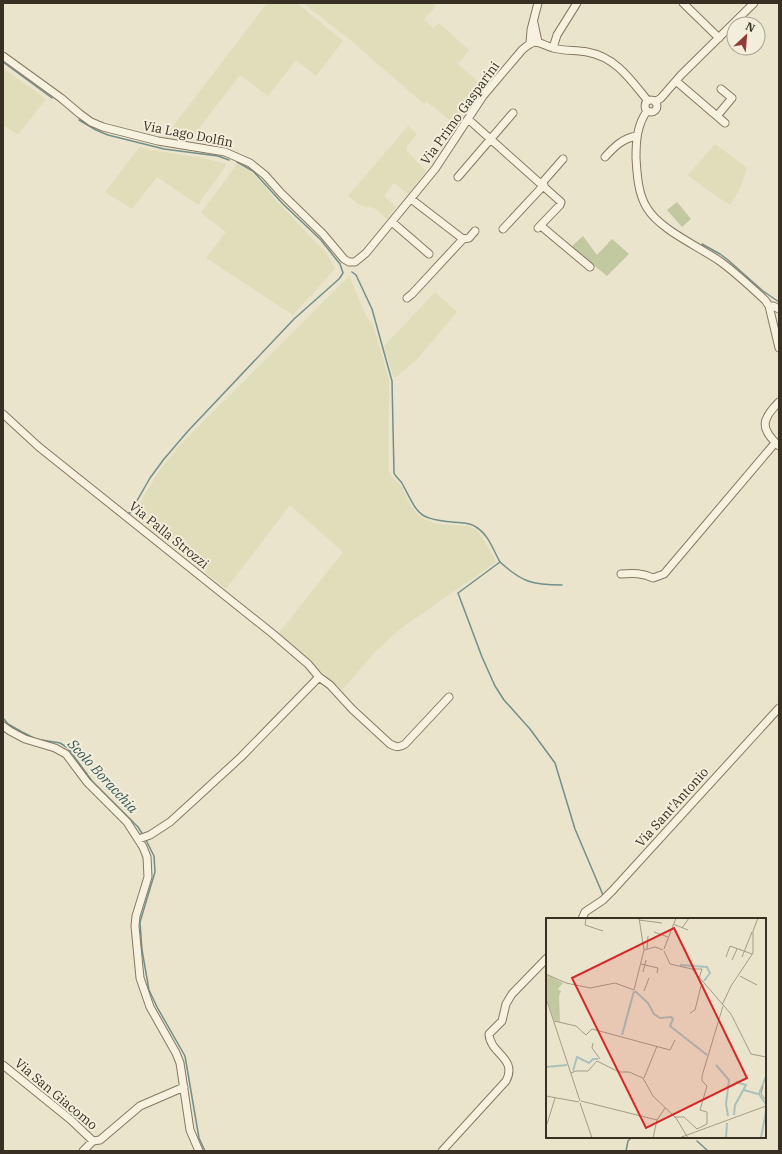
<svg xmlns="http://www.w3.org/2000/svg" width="782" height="1154" font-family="'IBM Plex Serif',serif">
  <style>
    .farmland { fill: #e0ddba }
    .green { fill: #c2c9a0 }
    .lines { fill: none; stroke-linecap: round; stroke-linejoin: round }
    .stream { stroke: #728f8a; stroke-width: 1.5 }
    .minor-casing { stroke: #877861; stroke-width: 9 }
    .minor { stroke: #f7f1df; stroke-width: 7 }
    .labels { text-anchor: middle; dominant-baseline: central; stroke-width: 4; stroke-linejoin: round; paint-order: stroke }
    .street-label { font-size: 13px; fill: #392f23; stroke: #f3eedb }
    .water-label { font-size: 14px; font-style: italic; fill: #345758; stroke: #f3eedb }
    .inset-river { fill: none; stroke: #abc1bc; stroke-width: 2 }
    .inset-road { fill: none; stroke: #a49c88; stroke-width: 1 }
    .view { fill: #d62828; fill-opacity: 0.15; stroke: #d62828; stroke-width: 2 }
    .inset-edge { fill: none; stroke: #392f23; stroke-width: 2 }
  </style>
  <rect width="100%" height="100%" fill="#ebe4cc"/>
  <!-- farmland -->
  <path class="farmland" d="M267 3H297L343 41 316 76 296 60 268 96 240 75 190 140 164 138Z
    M303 3H433L436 6 424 19 433 28 439 23 469 50 458 64 484 87 457 126 426 101 424 104 349 39Z
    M3 68 46 99 18 135 3 125Z
    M408 126 417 134 407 147V151L426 171 408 194 394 183 384 196 396 207 387 219 374 208 361 206 348 196Z
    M715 144 746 167 747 169 740 189 730 205 707 190 688 175Z
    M139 148 202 158 227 164 198 205 157 177 132 209 105 192Z
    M237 164 248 169 262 183 273 197 327 254 335 269 293 315 206 258 226 232 201 213Z
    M349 276 366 316 373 325 389 380V472L392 477 402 487 408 501 415 512 422 518 437 524 468 526 477 530 487 545 496 562 400 629 375 652 342 690 279 633 343 552 290 505 226 589 133 514 157 474 178 447Z
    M435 292 457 312 418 358 395 378 393 376 384 346Z"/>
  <!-- green -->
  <path class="green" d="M677 202 691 219 682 227 667 210Z
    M583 236 597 255 612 239 629 254 607 276 571 247Z"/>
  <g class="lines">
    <!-- stream -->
    <path class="stream" d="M3 62 52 98
      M79 120 96 130 108 135 164 149 218 156 229 160
      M702 244 720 254 728 260 763 291 779 302
      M352 272 356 275 372 309 392 381 394 473C396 478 401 480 403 485 418 514 418 519 452 522 460 523 470 522 476 527 489 535 493 550 500 562L458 593 482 657 495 686 504 700 530 729 555 763 575 829 603 895
      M126 513H130L150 478 164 459 188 431 294 319 339 279 343 273 340 264 321 240 283 204 253 171 237 162
      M500 562C522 582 532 585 562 585
      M3 718 8 724 22 732 36 739 60 743 68 748 92 781 138 827 143 835
      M146 840 154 856 155 872 140 922 142 950 149 990 157 1007 185 1056 199 1138 205 1151
      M697 1141 708 1151
      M626 1151 628 1141 632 1137"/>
    <defs>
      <path id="minor" d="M683 3 719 38
        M534 23 538 42
        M530 43 531 30 538 3
        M553 48 557 35 577 3
        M3 56 61 98 80 114 91 122 103 127 158 141 225 152 250 163 265 175 281 193 323 234 344 259 349 262H355L366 253 435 169 483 96 522 50C537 37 537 43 553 48 564 51 576 50 587 52 616 57 631 80 648 101
        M676 81 725 123
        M645 106a6 6 0 1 1 12 0a6 6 0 1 1-12 0Z
        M655 102 661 98 681 75 754 3
        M647 111C637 125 636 141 636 158 637 174 638 194 647 208 660 230 700 247 721 262 736 273 751 287 765 300L769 306 779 348
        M717 116 732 98 721 89
        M468 119 561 202 560 205 538 228
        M605 157C614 147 623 138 637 136
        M458 177 513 113
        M542 183 563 159
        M411 199 463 239
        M392 222 429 254
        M541 226 590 267
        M503 229 544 185
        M463 239 469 238 475 231
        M407 298 412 294 463 239
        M769 306H773L779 309
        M3 414 39 447 273 634 308 664 319 677 330 685 352 709 390 744C396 747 399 748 405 744L449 697
        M779 446C759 428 762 419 779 402
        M621 574C634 573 642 573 653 578L664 574 775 443
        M3 726 10 731 25 739 55 748 66 754 87 782 127 822 143 847 147 857 148 877 136 916 135 926 140 978 150 1007 176 1053 180 1063 190 1130 199 1151
        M139 839 150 835 170 822 192 802 241 757 319 677
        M582 919 585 912 603 900 613 890 779 708
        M3 1065 71 1120 93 1141 100 1140 140 1106 184 1087
        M83 1151 93 1141
        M442 1151 506 1081C518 1058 490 1054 489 1034L502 1021 506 1004 512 994 547 958"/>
    </defs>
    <!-- minor casing -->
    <use href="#minor" class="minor-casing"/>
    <!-- minor -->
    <use href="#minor" class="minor"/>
  </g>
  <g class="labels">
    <!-- street labels -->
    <g class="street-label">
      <text transform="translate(460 113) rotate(-54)">Via Primo Gasparini</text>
      <text transform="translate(188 134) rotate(11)">Via Lago Dolfin</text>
      <text transform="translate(169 535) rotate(39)">Via Palla Strozzi</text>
      <text transform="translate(672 807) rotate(-48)">Via Sant'Antonio</text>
      <text transform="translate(56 1094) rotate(40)">Via San Giacomo</text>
    </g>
    <!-- water labels -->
    <g class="water-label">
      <text transform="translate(103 776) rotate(47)">Scolo Boracchia</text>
    </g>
  </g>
  <!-- overview -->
  <g transform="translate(546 918)">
    <rect width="220" height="220" fill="#ebe4cc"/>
    <path d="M0 56 17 65 12 71 15 73 13 78 14 104 8 102 0 78Z" fill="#c2c9a0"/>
    <path class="inset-river" d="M134 47 161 49 164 55 158 63M89 73 102 85 108 96 114 100 125 99 127 101 124 108 161 137M76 117 88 73M170 147 183 162 180 186 182 198M0 149 21 147M27 153 31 139 43 145 47 141H52M198 172 212 176M220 186 213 176 220 158M188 197 189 187 200 167 190 164M180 220 181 205M215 220 220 193"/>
    <path class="inset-road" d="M40 0 39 7 57 13M93 0 98 32M93 2 116 5M127 6 142 12M136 10 143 0M108 14 122 19M101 31 102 18M118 31 130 0M118 33 124 46 146 51 185 96 205 136 220 139M180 39 184 28 206 36M196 39 206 14M186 42 191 31M95 46 112 50 111 55M146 51H156L153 60M97 54 100 42M0 56 20 65 44 70 69 65 88 72 98 32 109 29 117 32M194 58 211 67M98 73 103 60M0 80 34 183M176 87 185 68 207 35V13L212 0M144 95 149 92 155 68M8 103 30 108 40 117 46 111 124 132 129 122M47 125 46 130 54 141M25 155 30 153H42L51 143 73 154H83L97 160 107 178 130 200 142 220M98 160 111 128M217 168 215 176 220 182M0 178 33 184M35 183 111 202 119 190M34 185 46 220M128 199H138L151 211 161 206V194L154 192 161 168 156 163V158L177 88M1 206 9 180M107 220 111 202M133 220 220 188"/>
    <path class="view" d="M128 10 201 160 100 210 26 60Z"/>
    <rect width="220" height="220" class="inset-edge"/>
  </g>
  <!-- border -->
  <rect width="782" height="1154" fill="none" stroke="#392f23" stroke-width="8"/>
  <!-- north arrow -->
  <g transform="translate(746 36) rotate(26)"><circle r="19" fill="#f3eedb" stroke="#a9a291"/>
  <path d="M0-3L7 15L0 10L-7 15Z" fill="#913c36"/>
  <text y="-6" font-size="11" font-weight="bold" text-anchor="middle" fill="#392f23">N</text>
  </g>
</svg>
